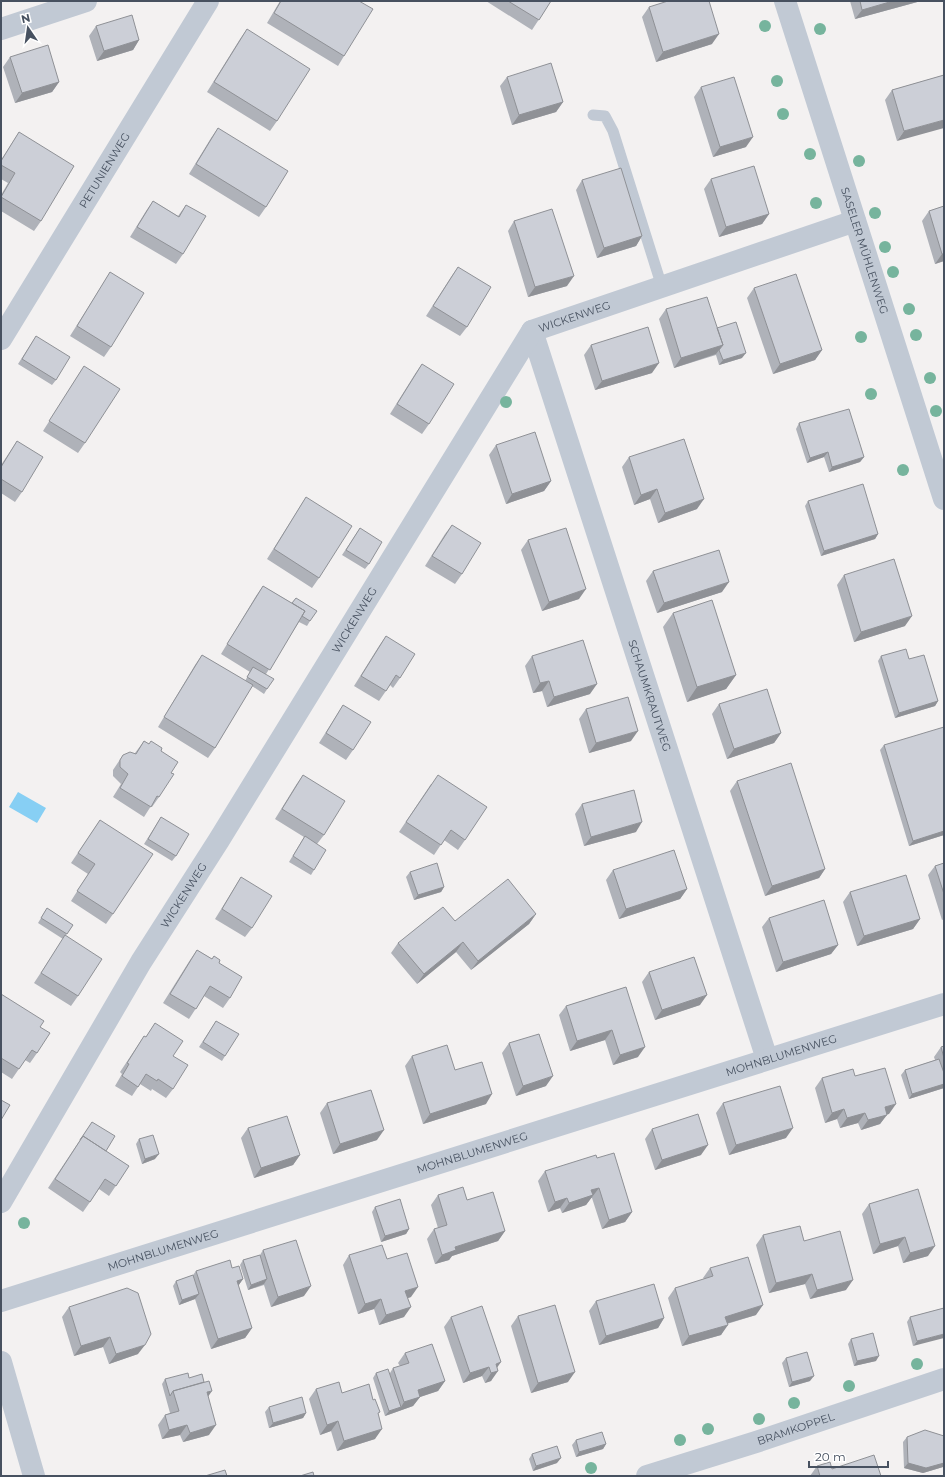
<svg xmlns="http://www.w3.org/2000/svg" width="945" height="1477" font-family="Montserrat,sans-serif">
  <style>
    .water { fill: #87cff4 }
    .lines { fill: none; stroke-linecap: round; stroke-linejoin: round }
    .service { stroke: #c1c9d4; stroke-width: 11 }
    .minor { stroke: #c1c9d4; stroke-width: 22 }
    .tree { fill: #76b49d }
    .wall { fill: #afb2b9 }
    .shaded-wall { fill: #8f9196 }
    .building { fill: #cccfd7; stroke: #8f9196 }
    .labels { text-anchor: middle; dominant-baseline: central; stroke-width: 3; stroke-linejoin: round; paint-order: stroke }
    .street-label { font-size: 11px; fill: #475160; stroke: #fff }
  </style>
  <rect width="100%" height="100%" fill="#f3f1f1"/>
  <!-- water -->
  <path class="water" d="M18 792 46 808 37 823 9 807Z"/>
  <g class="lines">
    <!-- service -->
    <path class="service" d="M593 115 605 116 613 131 662 287"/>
    <!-- minor -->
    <g class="minor">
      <path id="s1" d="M785 1 944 499"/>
      <path d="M1 29 86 1"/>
      <path id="s2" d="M532 331 767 1059"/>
      <path id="s3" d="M1 339 208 1"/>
      <path id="s4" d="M1 1202 141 962 219 840 532 331 855 221"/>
      <path id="s5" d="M1 1301 944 1004"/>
      <path d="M1 1362 34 1476"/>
      <path id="s6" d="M647 1476 756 1442 944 1379"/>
    </g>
  </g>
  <!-- trees -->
  <g class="tree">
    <circle cx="765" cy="26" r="6"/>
    <circle cx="820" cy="29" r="6"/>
    <circle cx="777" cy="81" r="6"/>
    <circle cx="783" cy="114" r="6"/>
    <circle cx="810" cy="154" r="6"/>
    <circle cx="859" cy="161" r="6"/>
    <circle cx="816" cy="203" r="6"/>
    <circle cx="875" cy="213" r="6"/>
    <circle cx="885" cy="247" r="6"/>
    <circle cx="893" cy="272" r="6"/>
    <circle cx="909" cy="309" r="6"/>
    <circle cx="916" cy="335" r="6"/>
    <circle cx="861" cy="337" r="6"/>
    <circle cx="930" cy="378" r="6"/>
    <circle cx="871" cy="394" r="6"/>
    <circle cx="506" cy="402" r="6"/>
    <circle cx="936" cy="411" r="6"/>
    <circle cx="903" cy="470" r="6"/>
    <circle cx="24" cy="1223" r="6"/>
    <circle cx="917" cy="1364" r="6"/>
    <circle cx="849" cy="1386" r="6"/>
    <circle cx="794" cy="1403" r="6"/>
    <circle cx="759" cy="1419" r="6"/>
    <circle cx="708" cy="1429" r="6"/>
    <circle cx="680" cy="1440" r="6"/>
    <circle cx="591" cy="1468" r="6"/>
  </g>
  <!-- wall -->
  <path class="wall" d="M280 1H359L344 56 338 66 267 23Z
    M486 1H551L532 30Z
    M850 1H921L855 19Z
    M649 7 712 44 656 62 642 17Z
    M96 26 139 40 133 50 97 61 89 36Z
    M247 29 277 121 270 131 207 92 240 39Z
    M10 57 59 82 52 92 15 103 3 67Z
    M944 75 897 141 885 100 892 90Z
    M507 77 563 102 556 112 512 125 500 86Z
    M701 87 746 147 713 157 694 97Z
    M218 128 266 207 259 217 189 174 211 138Z
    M19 132 41 221 34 231 1 211V195L8 183 1 179V160Z
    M711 179 769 214 762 224 719 237 704 189Z
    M582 180 642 236 636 246 597 258 576 190Z
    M153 201 178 216 186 205 183 254 176 264 130 237 146 211Z
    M944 206V261L935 264 922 221 929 211Z
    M514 221 567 286 528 297 508 231Z
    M458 267 467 327 460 336 426 316 451 277Z
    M110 272 111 347 104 357 70 336 104 282Z
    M754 288 822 350 815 360 773 374 747 298Z
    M666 309 742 358 719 365 716 355 674 368 659 319Z
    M36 336 56 380 52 385 18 364Z
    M591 345 652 373 595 390 584 355Z
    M422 364 429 424 422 434 390 414 415 374Z
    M84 366 85 443 78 453 43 431Z
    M799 423 864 457 860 462 829 472 824 457 807 463 796 429Z
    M17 441 22 492 15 502 1 493V465Z
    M496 445 551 481 544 491 506 504 489 455Z
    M629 457 697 509 658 523 650 499 634 505 622 467Z
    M306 497 319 578 312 588 267 559Z
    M808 501 878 534 875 539 821 556 805 506Z
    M452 525 462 574 455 584 425 566 445 534Z
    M360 528 369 564 365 569 342 555Z
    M528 540 579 599 542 611 521 550Z
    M653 571 722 592 657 613 646 581Z
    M844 575 905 626 854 642 837 585Z
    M263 586 292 603 296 598 310 621 307 626 299 622 266 674 267 689 264 694 252 686 215 748 208 758 158 727 195 665 202 655 245 681 250 672 221 654 256 596Z
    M673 613 736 675 726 689 687 702 663 627Z
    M386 636 400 678 393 688 390 685 379 701 354 686 379 646Z
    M532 656 590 694 547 707 542 691 533 693 525 666Z
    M881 656 909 659 938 701 935 706 895 718 878 661Z
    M719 704 781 733 774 743 727 759 712 714Z
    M343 705 353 750 346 760 319 743Z
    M586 709 631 741 589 753 579 719Z
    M144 741 161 751 171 773 159 797 152 807 151 806 144 817 113 797 121 784 113 776V770L123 755 135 753Z
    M884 745 944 835 909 846 880 750Z
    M303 775 324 835 317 844 314 870 311 875 289 862 304 837 275 819 296 785Z
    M737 781 825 869 819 878 765 896 730 791Z
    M431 784 465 840 458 850 444 840 434 855 399 832Z
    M582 804 636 832 584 846 575 814Z
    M161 817 176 856 172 861 144 844Z
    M100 820 113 914 106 924 71 901 88 874 71 863Z
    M944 863V919L942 920 928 875 935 866Z
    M613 870 687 889 680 899 619 919 606 880Z
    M410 872 444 887 441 892 414 900 406 877Z
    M241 877 252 928 245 937 215 919Z
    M850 892 920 919 913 929 857 946 843 902Z
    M47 908 73 925 66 935 78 996 71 1006 34 983 63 939 38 923Z
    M536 914 529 924 471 970 456 952 417 984 391 953 398 943 455 921Z
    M769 918 838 945 831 954 776 972 762 927Z
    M197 950 212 959 214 956 219 963 230 998 223 1008 204 996 189 1019 163 1003 190 960Z
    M649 972 700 1005 655 1020 642 982Z
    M626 987 638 1057 613 1065 605 1040 570 1051 559 1015 566 1006Z
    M1 994 40 1027 37 1053 30 1063 25 1060 12 1079 1 1072Z
    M216 1021 225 1056 222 1061 199 1047Z
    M155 1023 173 1056V1089L166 1098 152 1089 151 1091 140 1084 132 1096 115 1086 122 1074 120 1072 144 1036 146 1037Z
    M509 1043 546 1086 516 1096 502 1053Z
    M944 1046V1089V1088L909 1099 901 1075 905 1070 935 1060 934 1057 941 1047Z
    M412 1056 455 1070 486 1104 423 1124 405 1066Z
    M855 1076 889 1114H887L880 1124 861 1130 858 1123 840 1128 837 1119 825 1123 815 1088 822 1078Z
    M327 1103 377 1140 333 1154 320 1113Z
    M723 1103 786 1138 729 1155 716 1113Z
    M92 1122 106 1151 129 1166 109 1196 99 1189 83 1212 48 1188Z
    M248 1128 300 1155 293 1165 254 1178 241 1138Z
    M652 1129 701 1155 655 1170 645 1139Z
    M139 1139 155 1159 142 1164 136 1144Z
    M597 1158 632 1212 625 1222 602 1229 592 1198H591L586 1205 562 1213 560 1208 548 1212 538 1181 545 1171Z
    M438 1195 467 1200 505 1231 498 1241 452 1256 449 1260 435 1264 427 1239 434 1229 438 1228 431 1205Z
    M869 1204 928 1256 903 1263 898 1246 873 1254 862 1214Z
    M375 1207 409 1229 406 1234 381 1242 372 1212Z
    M763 1235 804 1241 846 1290 810 1299 805 1284 769 1293 756 1245Z
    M263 1250 304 1296 271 1307 264 1285 248 1290 240 1265 243 1260 260 1255Z
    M349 1255 387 1259 411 1297 408 1298 404 1317 379 1325 374 1309 358 1314 343 1265Z
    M232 1268 243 1279 238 1286 252 1328 245 1338 211 1349 195 1299 179 1305 173 1286 176 1281 193 1275 196 1271Z
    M710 1268 756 1315 727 1324 721 1335 682 1346 668 1298 675 1288 704 1279 703 1278Z
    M596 1301 664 1318 658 1328 599 1345 589 1311Z
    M69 1307 138 1354 109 1364 103 1347 74 1356 62 1317Z
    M944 1308 913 1346 907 1322 910 1317Z
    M518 1316 568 1382 531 1393 511 1326Z
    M451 1317 497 1368 491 1381 485 1383 482 1376 463 1383 444 1327Z
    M851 1339 876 1361 854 1366 848 1344Z
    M405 1353 445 1381 438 1391 420 1397 413 1406 385 1416 373 1378 376 1373H390L393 1368 400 1366 398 1363Z
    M786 1358 810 1381 789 1387 782 1363Z
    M189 1378 208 1396 209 1435 183 1442 180 1435 162 1439 158 1425 165 1415 170 1413 162 1384 165 1379Z
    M316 1389 342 1393 378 1414 375 1439 337 1451 331 1431 320 1435 309 1399Z
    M269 1407 306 1413 303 1418 269 1428 265 1412Z
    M944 1436V1465L943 1467 923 1473 904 1468 903 1442 907 1437Z
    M576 1440 606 1444 603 1449 576 1457 572 1445Z
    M532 1454 557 1463 533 1471 529 1459Z
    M817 1466 881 1476H810Z"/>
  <!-- shaded-wall -->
  <path class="shaded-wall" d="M893 1H921L855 19 862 10Z
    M719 34 712 44 656 62 663 52Z
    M139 40 133 50 97 61 104 51Z
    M59 82 52 92 15 103 22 93Z
    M563 102 556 112 512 125 519 115Z
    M944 120V128L897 141 904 131Z
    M753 137 746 147 713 157 720 147Z
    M769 214 762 224 719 237 726 227Z
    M642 236 636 246 597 258 604 248Z
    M942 254H944V261L935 264Z
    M574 276 567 286 528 297 535 287Z
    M723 345 716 354 674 368 681 358Z
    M822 350 815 360 773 374 780 364Z
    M746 353 742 358 719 365 723 360Z
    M659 363 652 373 595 390 602 381Z
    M828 452 824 457 807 463 810 458Z
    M864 457 860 462 829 472 832 467Z
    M551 481 544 491 506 504 512 494Z
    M657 489 650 499 634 505 641 495Z
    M704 499 697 509 658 523 665 513Z
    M878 534 875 539 821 556 824 551Z
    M729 582 722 592 657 613 664 603Z
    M586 589 579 599 542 611 549 602Z
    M912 616 905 626 854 642 861 632Z
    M736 675 726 689 687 702 697 687Z
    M549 681 542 691 533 693 540 683Z
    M597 684 590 694 547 707 554 697Z
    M938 701 935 706 895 718 899 713Z
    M638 731 631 741 589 753 596 743Z
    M781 733 774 743 727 759 734 749Z
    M642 822 636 832 584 846 591 837Z
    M944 831V835L909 846 913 841Z
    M825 869 819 878 765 896 772 886Z
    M444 887 441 892 414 900 418 895Z
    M687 889 680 899 619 919 626 909Z
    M536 914 529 924 471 970 478 961Z
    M920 919 913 929 857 946 864 936Z
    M463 942 456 952 417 984 424 974Z
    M838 945 831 954 776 972 783 962Z
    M707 995 700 1005 655 1020 662 1010Z
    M612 1030 605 1040 570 1051 577 1041Z
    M645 1047 638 1057 613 1065 620 1055Z
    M553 1076 546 1086 516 1096 523 1086Z
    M944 1084V1088L909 1099 912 1094Z
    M492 1094 486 1104 423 1124 430 1114Z
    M896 1104 889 1114 882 1116 887 1115 880 1124 861 1130 868 1120 885 1107Z
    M844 1109 837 1119 825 1123 832 1113Z
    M865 1113 858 1123 840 1128 847 1118Z
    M793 1128 786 1138 729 1155 736 1145Z
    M384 1130 377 1140 333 1154 340 1144Z
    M708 1145 701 1155 655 1170 662 1160Z
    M159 1154 155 1159 142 1164 145 1159Z
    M300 1155 293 1165 254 1178 261 1168Z
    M599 1188 586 1205 562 1213 569 1203 591 1190Z
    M567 1198 560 1208 548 1212 555 1202Z
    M632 1212 625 1222 602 1229 609 1220Z
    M409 1229 406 1234 381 1242 385 1236Z
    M505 1231 498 1241 452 1256 449 1260 435 1264 442 1255 455 1247Z
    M905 1237 898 1246 873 1254 880 1244Z
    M935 1246 928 1256 903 1263 910 1253Z
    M812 1274 805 1284 769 1293 776 1283Z
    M243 1279 236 1289 237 1281Z
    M267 1279 264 1284 248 1290 251 1285Z
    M853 1280 846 1290 810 1299 817 1290Z
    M311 1286 304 1296 271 1307 278 1297Z
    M418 1287 411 1297 398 1301 405 1291Z
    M199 1294 195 1299 179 1305 182 1300Z
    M381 1299 374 1309 358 1314 365 1304Z
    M763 1305 756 1315 718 1326 725 1317Z
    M411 1307 404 1317 379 1325 386 1315Z
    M664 1318 658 1328 599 1345 606 1336Z
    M728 1325 721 1335 682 1346 689 1336Z
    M252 1328 245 1338 211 1349 218 1339Z
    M944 1334V1338L913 1346 917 1341Z
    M110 1337 103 1347 74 1356 81 1346Z
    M145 1345 138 1354 109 1364 116 1354Z
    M879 1356 876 1361 854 1366 857 1361Z
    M501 1362 494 1372 498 1371 491 1381 485 1383 491 1373 496 1364Z
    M489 1367 482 1376 463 1383 470 1373Z
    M575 1372 568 1382 531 1393 538 1383Z
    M814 1376 810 1381 789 1387 792 1382Z
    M445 1381 438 1391 420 1397 413 1406 385 1416 389 1411 401 1407 404 1402 418 1390Z
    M212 1391 205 1401 207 1392Z
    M306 1413 303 1418 269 1428 273 1423Z
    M338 1421 331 1431 320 1435 327 1425Z
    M187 1425 180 1435 162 1439 169 1430Z
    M216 1425 209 1435 183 1442 190 1433Z
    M382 1429 375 1439 337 1451 344 1441Z
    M606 1444 603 1449 576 1457 579 1452Z
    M561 1458 557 1463 533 1471 536 1466Z
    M908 1463H944V1465L943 1467 923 1473 904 1468Z"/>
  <!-- building -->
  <path class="building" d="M281 1H359L373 9 344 56 274 13Z
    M508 1H551L539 20Z
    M668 1H709L719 34 663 52 649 7Z
    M860 1H893L862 10Z
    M132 15 139 40 104 51 96 26Z
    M247 29 310 69 277 121 214 82Z
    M48 45 59 82 22 93 10 57Z
    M551 63 563 102 519 115 507 77Z
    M944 75V120L904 131 892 90Z
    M734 77 753 137 720 147 701 87Z
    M218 128 288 171 266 207 196 164Z
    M19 132 74 166 41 221 1 197 15 173 1 165V161Z
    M754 166 769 214 726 227 711 179Z
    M621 168 642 236 604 248 582 180Z
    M153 201 179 217 186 205 206 216 183 254 137 227Z
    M944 206V254H942L929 211Z
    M552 209 574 276 535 287 514 221Z
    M458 267 491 287 467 327 433 306Z
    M110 272 144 293 111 347 77 326Z
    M796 274 822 350 780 364 754 288Z
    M707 297 723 345 681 358 666 309Z
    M736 322 746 353 723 360 719 350 723 345 717 328Z
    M648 327 659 363 602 381 591 345Z
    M36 336 70 357 56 380 22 359Z
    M422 364 454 384 429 424 397 404Z
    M84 366 120 389 85 443 49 421Z
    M849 409 864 457 832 467 828 452 810 458 799 423Z
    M535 432 551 481 512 494 496 445Z
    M684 439 704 499 665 513 657 489 641 495 629 457Z
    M17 441 43 457 22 492 1 479V467Z
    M863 484 878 534 824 551 808 501Z
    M306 497 352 526 319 578 274 549Z
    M452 525 481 543 462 574 432 556Z
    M360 528 382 542 369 564 346 550Z
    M566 528 586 589 549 602 528 540Z
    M719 550 729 582 664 603 653 571Z
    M894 559 912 616 861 632 844 575Z
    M263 586 305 611 270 670 227 644Z
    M296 598 317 611 310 621 302 616 305 611 292 603Z
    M712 600 736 675 697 687 673 613Z
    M386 636 415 654 400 678 396 675 386 691 361 676Z
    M583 640 597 684 554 697 549 681 540 683 532 656Z
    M906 649 909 659 924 655 938 701 899 713 881 656Z
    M202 655 253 685 215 748 164 717Z
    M253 667 274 679 267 689 247 677Z
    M767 689 781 733 734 749 719 704Z
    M628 697 638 731 596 743 586 709Z
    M343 705 371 722 353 750 326 733Z
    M944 727V831L913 841 884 745Z
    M144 741 149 744 151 741 162 748 161 751 178 762 171 773 174 774 159 797 157 796 151 807 120 788 128 774 120 767V760L123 755 130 752 136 754Z
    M791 763 825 869 772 886 737 781Z
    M303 775 345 801 324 835 282 809Z
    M438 775 487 807 465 840 451 830 441 845 406 822Z
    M634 790 642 822 591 837 582 804Z
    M161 817 189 834 176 856 148 839Z
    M100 820 153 854 113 914 77 891 95 864 78 853Z
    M305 836 326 850 314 870 293 856Z
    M674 850 687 889 626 909 613 870Z
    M437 863 444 887 418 895 410 872Z
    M944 863V894L935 866Z
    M906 875 920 919 864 936 850 892Z
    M241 877 272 896 252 928 222 909Z
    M508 879 536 914 478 961 463 942 424 974 398 943 443 907 455 921Z
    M824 900 838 945 783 962 769 918Z
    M47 908 73 925 67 934 41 918Z
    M65 935 102 959 78 996 41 973Z
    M197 950 212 959 214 956 220 960 219 963 242 977 230 998 210 986 196 1009 170 994Z
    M694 957 707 995 662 1010 649 972Z
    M626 987 645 1047 620 1055 612 1030 577 1041 566 1006Z
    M1 994 44 1021 40 1027 50 1033 37 1053 32 1050 19 1069 1 1058V1050L2 1049H1Z
    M216 1021 239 1034 225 1056 203 1042Z
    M155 1023 183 1041 173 1056 188 1065 173 1089 158 1079 157 1081 146 1074 138 1087 122 1076 129 1064 127 1063 144 1036 146 1037Z
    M539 1034 553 1076 523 1086 509 1043Z
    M447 1045 455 1070 482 1062 492 1094 430 1114 412 1056Z
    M944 1046V1058L941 1047Z
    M939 1059 944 1073V1084L912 1094 905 1070Z
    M885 1068 896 1104 885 1107 887 1115 868 1120 865 1113 847 1118 844 1109 832 1113 822 1078 853 1069 855 1076Z
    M780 1086 793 1128 736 1145 723 1103Z
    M371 1090 384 1130 340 1144 327 1103Z
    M1 1100 10 1105 1 1120Z
    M698 1114 708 1145 662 1160 652 1129Z
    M287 1116 300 1155 261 1168 248 1128Z
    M92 1122 115 1136 106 1151 83 1136 80 1140Z
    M153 1135 159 1154 145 1159 139 1139Z
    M83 1136 129 1166 116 1186 105 1179 90 1202 55 1179Z
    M614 1153 632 1212 609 1220 599 1188 591 1190 593 1195 569 1203 567 1198 555 1202 545 1171 596 1155 597 1158Z
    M463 1187 467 1200 493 1192 505 1231 455 1247 456 1250 442 1255 434 1229 447 1225 438 1195Z
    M918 1189 935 1246 910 1253 905 1237 880 1244 869 1204Z
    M400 1199 409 1229 385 1236 375 1207Z
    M800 1226 804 1241 840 1231 853 1280 817 1290 812 1274 776 1283 763 1235Z
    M296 1240 311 1286 278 1297 263 1250Z
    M382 1245 387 1259 407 1253 418 1287 405 1291 411 1307 386 1315 381 1299 365 1304 349 1255Z
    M260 1255 267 1279 251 1285 243 1260Z
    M748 1257 763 1305 725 1317 728 1325 689 1336 675 1288 713 1276 710 1268Z
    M230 1260 232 1268 239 1266 243 1279 237 1281 252 1328 218 1339 196 1271Z
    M193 1275 199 1294 182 1300 176 1281Z
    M654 1284 664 1318 606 1336 596 1301Z
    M127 1288 138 1293 151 1334 145 1345 116 1354 110 1337 81 1346 69 1307Z
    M555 1305 575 1372 538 1383 518 1316Z
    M482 1306 501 1362 496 1364 498 1371 491 1373 489 1367 470 1373 451 1317Z
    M944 1308V1334L917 1341 910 1317Z
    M873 1333 879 1356 857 1361 851 1339Z
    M432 1344 445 1381 418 1390 420 1397 404 1402 393 1368 409 1363 405 1353Z
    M807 1352 814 1376 792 1382 786 1358Z
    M388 1369 401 1407 389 1411 376 1373Z
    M188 1373 189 1378 202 1374 204 1382 173 1391 170 1396 165 1379Z
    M209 1381 212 1391 207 1392 216 1425 190 1433 187 1425 169 1430 165 1415 179 1411 173 1391Z
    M339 1382 342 1393 369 1384 373 1400 375 1399 380 1412 378 1413 382 1429 344 1441 338 1421 327 1425 316 1389Z
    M302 1397 306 1413 273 1423 269 1407Z
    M925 1430 944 1436V1463L926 1468 908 1463 907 1437Z
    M602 1432 606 1444 579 1452 576 1440Z
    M557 1446 561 1458 536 1466 532 1454Z
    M874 1455 881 1476H820L817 1466 830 1462 832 1469Z
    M225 1470 227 1476H205Z
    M313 1472 314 1476H300Z"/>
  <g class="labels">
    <!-- street labels -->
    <g class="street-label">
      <text stroke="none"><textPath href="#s3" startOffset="198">PETUNIENWEG</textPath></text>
      <text stroke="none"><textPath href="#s1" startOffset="262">SASELER MÜHLENWEG</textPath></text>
      <text stroke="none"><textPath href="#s4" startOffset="1065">WICKENWEG</textPath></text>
      <text stroke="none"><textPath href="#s4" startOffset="681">WICKENWEG</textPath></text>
      <text stroke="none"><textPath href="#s2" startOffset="383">SCHAUMKRAUTWEG</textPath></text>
      <text stroke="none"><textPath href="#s4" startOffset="357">WICKENWEG</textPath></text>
      <text stroke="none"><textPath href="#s5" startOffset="818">MOHNBLUMENWEG</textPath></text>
      <text stroke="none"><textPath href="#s5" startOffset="494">MOHNBLUMENWEG</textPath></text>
      <text stroke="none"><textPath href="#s5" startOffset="170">MOHNBLUMENWEG</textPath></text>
      <text stroke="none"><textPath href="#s6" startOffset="156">BRAMKOPPEL</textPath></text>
    </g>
  </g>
  <!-- border -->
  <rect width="945" height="1477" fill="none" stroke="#475160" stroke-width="4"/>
  <!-- north arrow -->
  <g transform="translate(28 28) rotate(347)" stroke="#ffffff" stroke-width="3" paint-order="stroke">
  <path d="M0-3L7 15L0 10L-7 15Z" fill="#475160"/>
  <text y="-6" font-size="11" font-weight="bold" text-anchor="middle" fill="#475160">N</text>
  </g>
  <!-- scale -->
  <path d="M809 1461v6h79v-6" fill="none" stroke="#475160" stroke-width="2"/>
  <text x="815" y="1461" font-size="12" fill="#475160" stroke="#ffffff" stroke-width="3" paint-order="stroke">20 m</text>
</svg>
